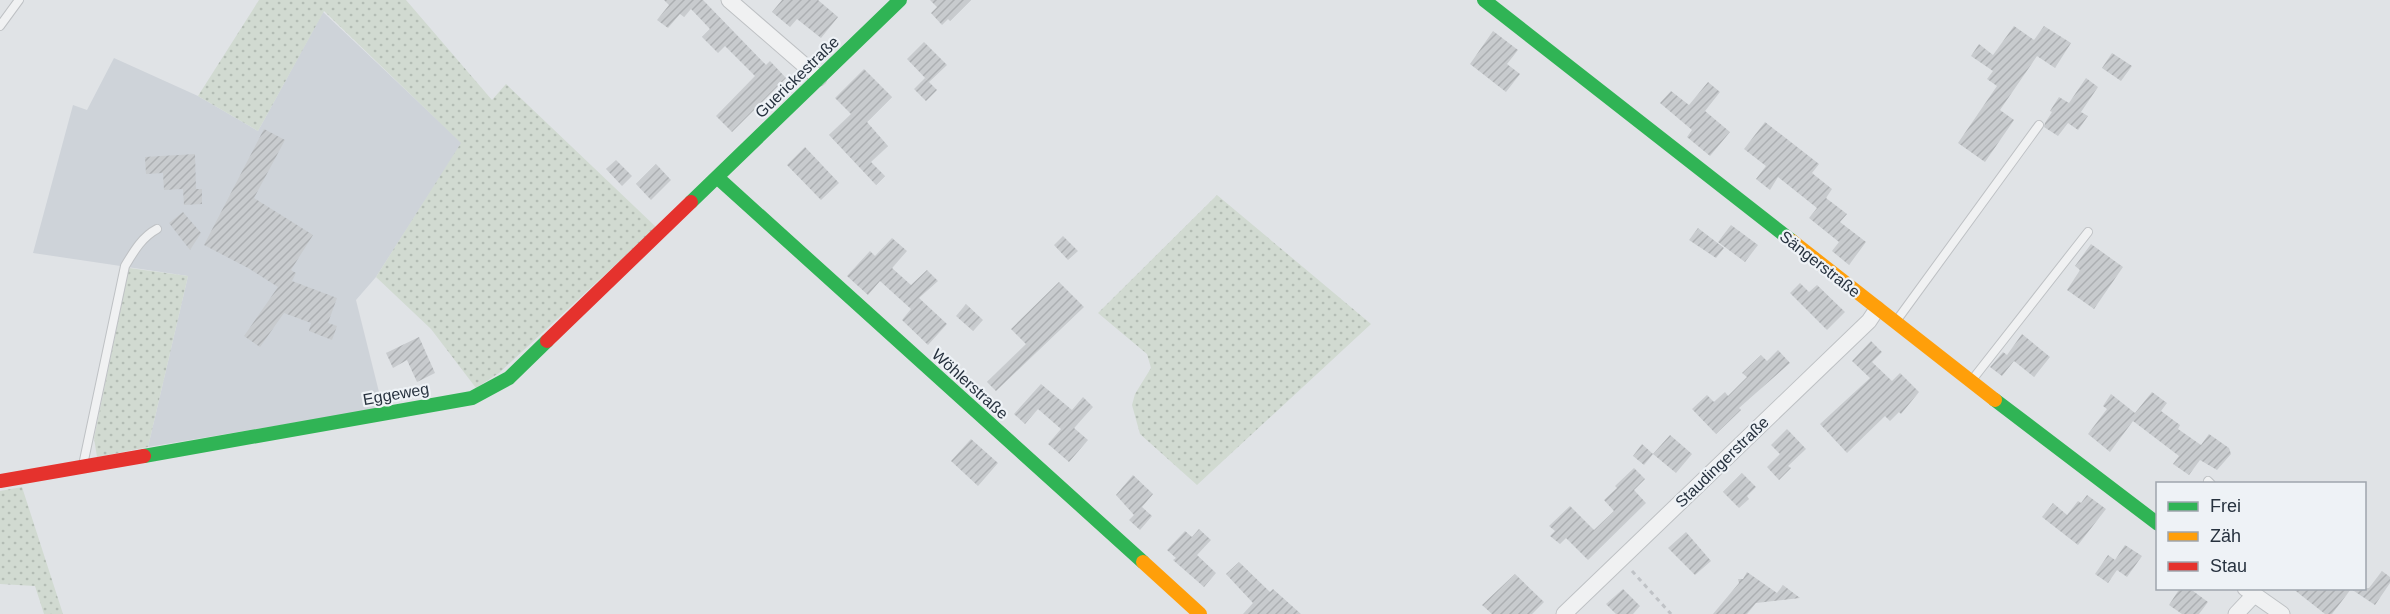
<svg xmlns="http://www.w3.org/2000/svg" width="2390" height="614" font-family="Helvetica,sans-serif">
  <style>
    .built { fill: #ced3d9 }
    .grass { fill: url(#grass-dots) }
    .building { fill: url(#building-hatch) }
    .lines { fill: none; stroke-linecap: round; stroke-linejoin: round }
    .lane-casing { stroke: #bec1c4; stroke-width: 10 }
    .street-casing { stroke: #bec1c4; stroke-width: 17 }
    .path { stroke: #bfc2c6; stroke-width: 3; stroke-dasharray: 4.5 4.5; stroke-linecap: butt }
    .lane { stroke: #f0f1f2; stroke-width: 8 }
    .street { stroke: #f0f1f2; stroke-width: 15 }
    .fast { stroke: #30b455; stroke-width: 14 }
    .slow { stroke: #ff9f0a; stroke-width: 14 }
    .jam { stroke: #e5322d; stroke-width: 14 }
    .labels { text-anchor: middle; dominant-baseline: central; stroke-width: 4.5; stroke-linejoin: round; paint-order: stroke }
    .street-label { font-size: 16px; fill: #27323f; stroke: #eef2f6 }
  </style>
  <defs>
    <pattern id="grass-dots" width="8" height="8" patternUnits="userSpaceOnUse" patternTransform="scale(1.5)"><rect width="8" height="8" fill="#d1dad1"/><path d="M2 2h.1M6 6h.1" fill="none" stroke="#b3bcb4" stroke-width="1.8" stroke-linecap="round"/></pattern>
    <pattern id="building-hatch" width="6" height="6" patternUnits="userSpaceOnUse" patternTransform="scale(1.5)"><rect width="6" height="6" fill="#c8cbce"/><path d="M-1 1l2-2M0 6l6-6M5 7l2-2" fill="none" stroke="#acafb2"/></pattern>
  </defs>
  <rect width="100%" height="100%" fill="#e0e3e6"/>
  <!-- built -->
  <path class="built" d="M323 12 462 143 376 277 356 300 383 408 148 447 188 276 33 253 73 105 87 110 114 58 198 96 258 131Z"/>
  <!-- grass -->
  <path class="grass" d="M259 0H406L492 100 506 84 656 227 499 373 476 388 431 329 376 277 461 143 324 11 258 131 198 96Z
    M1217 195 1371 324 1197 485 1140 434 1132 405 1135 394 1151 368 1147 354 1098 313Z
    M129 268 188 276 148 447 97 457 94 438Z
    M22 487 63 614H44L35 586 0 584V491Z"/>
  <!-- building -->
  <path class="building" d="M664 0H703L766 65 770 61 786 78 732 132 716 116 755 76 725 46 718 53 702 37 710 29 691 9 684 17 680 14 668 28 657 20 669 5Z
    M782 0H818L838 17 821 38 797 19 790 27 772 12Z
    M930 0H971L950 21 948 19 942 25 931 13 937 7Z
    M2014 26 2034 40 2044 26 2071 43 2055 68 2037 56 2000 110 2014 120 1985 162 1958 143 1997 86 1987 79 1993 71 1971 56 1979 44 1993 55Z
    M1493 31 1518 50 1507 64 1520 74 1506 92 1470 64Z
    M924 42 947 65 929 82 907 59Z
    M2112 53 2132 66 2121 81 2102 68Z
    M864 69 892 97 867 122 888 146 871 162 885 176 876 185 829 135 851 114 835 98Z
    M925 78 937 90 926 101 914 89Z
    M2086 78 2098 87 2081 112 2088 116 2078 130 2068 123 2058 136 2044 127 2045 123 2052 112 2050 111 2059 97 2069 103Z
    M1708 82 1720 92 1705 111 1730 132 1710 156 1687 137 1692 130 1660 103 1671 91 1689 105Z
    M1765 122 1819 164 1812 173 1832 189 1826 198 1847 214 1840 222 1866 242 1849 265 1832 251 1839 242 1809 218 1817 208 1778 177 1770 190 1756 179 1766 166 1744 149Z
    M264 129 285 140 254 198 313 235 291 270 296 273 292 281 337 298 328 323 337 326 332 340 309 331 311 323 284 313 260 347 244 336 278 287 248 268 204 245Z
    M805 147 839 183 821 200 787 165Z
    M195 154 196 189H202V204L184 205 183 189 164 190 163 173 146 174 145 157Z
    M616 160 632 176 622 186 606 169Z
    M656 164 671 180 651 200 636 184Z
    M183 212 201 233 190 250 169 223Z
    M1731 225 1758 245 1745 262 1718 242Z
    M1698 228 1724 248 1716 258 1689 240Z
    M1063 236 1078 251 1068 260 1054 245Z
    M892 238 907 251 892 268 911 285 927 270 938 281 919 298 947 324 928 345 902 320 911 309 880 281 868 295 847 276 870 251 875 256Z
    M2091 244 2123 267 2094 309 2067 290 2080 270 2075 266Z
    M1059 282 1084 307 996 391 987 382 1026 344 1011 329Z
    M1800 283 1809 292 1817 285 1845 312 1827 330 1790 293Z
    M966 304 983 320 973 331 956 316Z
    M2022 334 2050 357 2034 377 2014 361 2002 376 1990 367 2003 352 2007 355Z
    M419 337 435 373 417 382 407 360 393 368 386 353Z
    M1871 341 1882 352 1872 362 1892 381 1900 373 1919 392 1901 414 1899 412 1890 421 1885 416 1847 453 1820 424 1870 378 1852 361Z
    M1778 350 1790 363 1739 408 1741 410 1716 434 1692 409 1707 395 1714 402 1725 392 1728 396 1747 377 1742 373 1761 355 1767 361Z
    M1041 384 1072 410 1083 397 1093 407 1074 428 1088 440 1069 462 1048 444 1061 429 1038 409 1025 424 1014 414Z
    M2152 392 2167 403 2161 411 2180 425 2178 429 2201 445 2209 434 2229 448 2231 454 2217 470 2200 460 2189 475 2173 464 2179 456 2133 421 2110 452 2088 434 2107 409 2103 406 2111 394 2135 413Z
    M1787 429 1806 449 1788 466 1791 468 1779 480 1767 467 1780 454 1771 445Z
    M1670 435 1692 454 1676 473 1653 454Z
    M971 439 998 463 978 486 951 461Z
    M1642 444 1653 454 1644 465 1633 456Z
    M1634 468 1645 479 1634 490 1646 503 1588 560 1566 538 1560 544 1550 536 1555 531 1549 526 1570 506 1594 530 1614 511 1604 500 1617 488 1615 486Z
    M1742 473 1756 487 1747 496 1749 499 1739 508 1723 492Z
    M1133 475 1153 494 1142 507 1152 516 1140 530 1129 520 1134 515 1116 495Z
    M2087 495 2106 509 2078 545 2042 517 2053 503 2067 515 2078 501 2081 503Z
    M1199 529 1211 540 1197 555 1216 573 1204 587 1173 560 1176 558 1167 550 1185 531 1192 537Z
    M1686 532 1711 561 1695 575 1668 548Z
    M2125 545 2142 556 2127 577 2117 570 2108 583 2095 574 2108 555 2115 560Z
    M1239 562 1270 592 1273 589 1301 614H1243L1253 603 1226 574Z
    M2382 571 2390 577V583L2375 605 2351 589 2332 614H2325L2292 588H2369Z
    M1747 572 1777 593 1783 585 1800 598 1756 603 1747 614H1713L1739 583 1738 579H1743Z
    M1515 574 1544 602 1532 614H1492L1482 605Z
    M2180 588H2189L2208 602 2199 614H2182L2169 605Z
    M1623 589 1640 606 1633 614H1616L1606 604Z"/>
  <g class="lines">
    <defs>
      <path id="lane" d="M0 26 19 0
        M1897 320 2039 125
        M1972 380 2088 232
        M83 465 125 266C134 251 142 237 157 229
        M2208 481 2211 484"/>
      <path id="street" d="M729 0 819 78
        M2245 588 2282 614
        M1564 614 1869 321 1877 309
        M2236 614 2254 595"/>
    </defs>
    <!-- lane casing -->
    <use href="#lane" class="lane-casing"/>
    <!-- street casing -->
    <use href="#street" class="street-casing"/>
    <!-- path -->
    <path class="path" d="M1632 571 1671 614"/>
    <!-- lane -->
    <use href="#lane" class="lane"/>
    <!-- street -->
    <use href="#street" class="street"/>
    <!-- fast -->
    <path class="fast" d="M1484 0 1792 241
      M718 178 1143 562
      M691 202 900 0
      M1995 400 2158 524
      M144 456 472 398 509 378 547 341"/>
    <!-- slow -->
    <path class="slow" d="M1792 241 1995 400
      M1143 562 1200 614"/>
    <!-- jam -->
    <path class="jam" d="M547 341 691 202
      M0 481 144 456"/>
  </g>
  <g class="labels">
    <!-- street labels -->
    <g class="street-label">
      <text transform="translate(797 77) rotate(-44)">Guerickestraße</text>
      <text transform="translate(1820 264) rotate(38)">Sängerstraße</text>
      <text transform="translate(970 384) rotate(42)">Wöhlerstraße</text>
      <text transform="translate(396 394) rotate(-10)">Eggeweg</text>
      <text transform="translate(1722 462) rotate(-44)">Staudingerstraße</text>
    </g>
  </g>
  <!-- legend -->
  <rect x="2156" y="482" width="210" height="108" fill="#eef2f6" stroke="#9ea5ad" stroke-width="1.5"/>
  <rect x="2168" y="502" width="30" height="9" fill="#30b455" stroke="#9ea5ad" stroke-width="1.5"/>
  <text x="2210" y="512" font-size="18" fill="#27323f">Frei</text>
  <rect x="2168" y="532" width="30" height="9" fill="#ff9f0a" stroke="#9ea5ad" stroke-width="1.5"/>
  <text x="2210" y="542" font-size="18" fill="#27323f">Zäh</text>
  <rect x="2168" y="562" width="30" height="9" fill="#e5322d" stroke="#9ea5ad" stroke-width="1.5"/>
  <text x="2210" y="572" font-size="18" fill="#27323f">Stau</text>
</svg>
